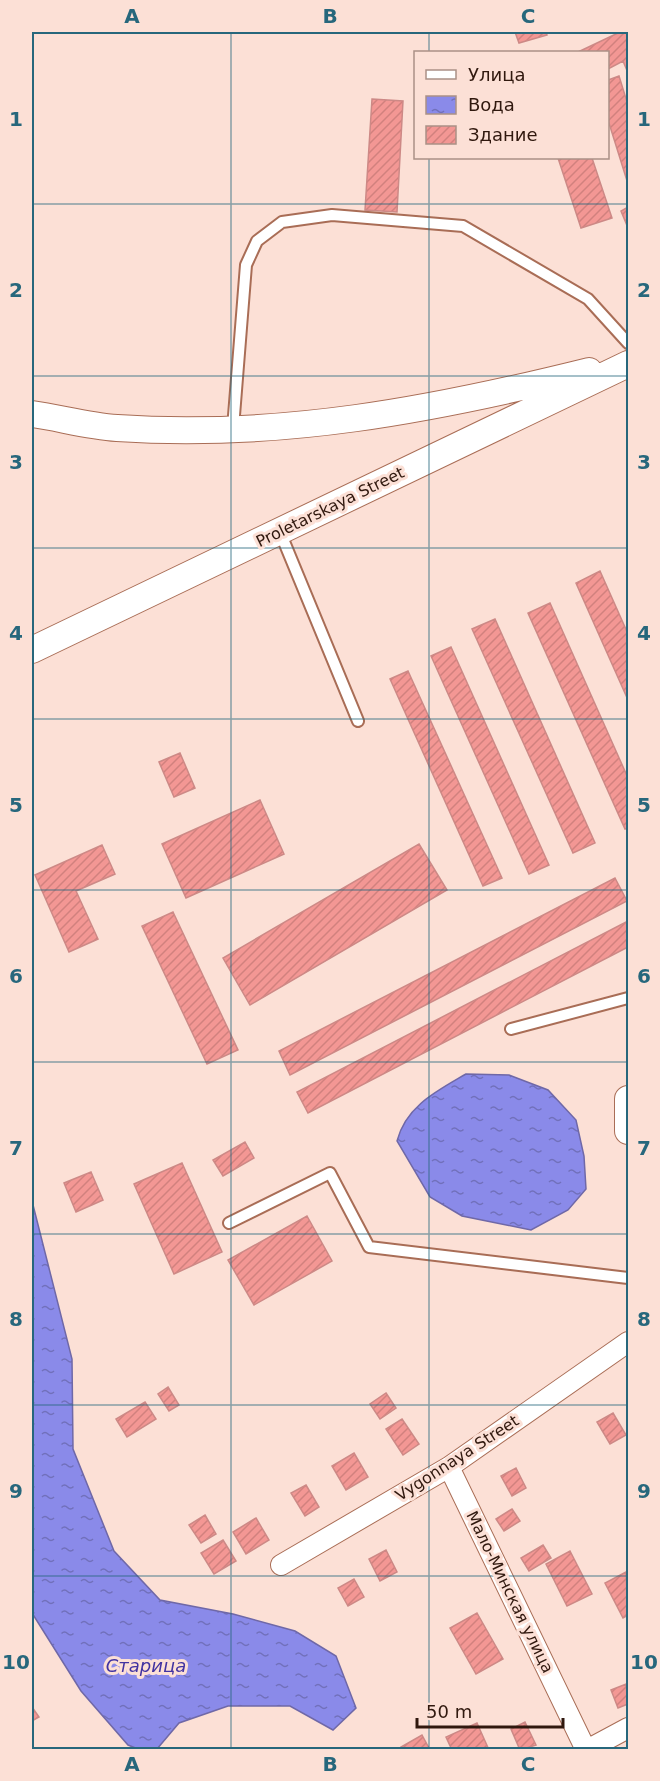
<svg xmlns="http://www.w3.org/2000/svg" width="660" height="1781" font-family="'DejaVu Sans',sans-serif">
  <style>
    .water { fill: url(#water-ripples); stroke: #6f68a7; stroke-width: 1.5 }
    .building { fill: url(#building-hatch); stroke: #cd8986; stroke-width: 1.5 }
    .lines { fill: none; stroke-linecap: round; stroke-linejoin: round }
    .service-casing { stroke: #a96d56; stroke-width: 14 }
    .minor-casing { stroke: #a96d56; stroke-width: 22 }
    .tertiary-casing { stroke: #a96d56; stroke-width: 28 }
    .service { stroke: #fff; stroke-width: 10 }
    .minor { stroke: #fff; stroke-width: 20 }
    .tertiary { stroke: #fff; stroke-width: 26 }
    .grid { fill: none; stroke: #27677c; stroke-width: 1.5; stroke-opacity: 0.55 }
    .labels { text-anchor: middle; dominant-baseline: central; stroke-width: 6; stroke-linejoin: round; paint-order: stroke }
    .street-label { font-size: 16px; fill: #30180e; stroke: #fce0d6 }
    .water-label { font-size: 18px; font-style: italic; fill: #4233a1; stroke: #fce0d6 }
    .neatline { fill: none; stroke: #27677c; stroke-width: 2 }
    .grid-label { font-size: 20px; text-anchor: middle; font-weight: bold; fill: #27677c }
  </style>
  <defs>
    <pattern id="water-ripples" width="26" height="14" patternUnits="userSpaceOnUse" patternTransform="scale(1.5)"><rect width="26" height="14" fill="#8a8ae9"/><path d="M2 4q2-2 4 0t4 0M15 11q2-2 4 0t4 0" fill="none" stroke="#7170bb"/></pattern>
    <pattern id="building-hatch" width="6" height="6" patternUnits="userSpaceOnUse" patternTransform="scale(1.5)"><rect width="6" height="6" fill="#f39794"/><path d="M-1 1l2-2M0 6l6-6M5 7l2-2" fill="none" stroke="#d1817e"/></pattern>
  </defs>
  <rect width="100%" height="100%" fill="#fce0d6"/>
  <!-- water -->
  <path class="water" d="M466 1074 509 1075 548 1090 576 1120 584 1156 586 1189 568 1210 531 1230 462 1216 430 1197 397 1141C406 1106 437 1091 466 1074Z
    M32 1201 72 1359 73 1449 114 1551 160 1600 233 1614 295 1631 336 1656 356 1708 333 1730 290 1706H228L179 1723 157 1749H138L128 1745 81 1691 32 1613Z"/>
  <!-- building -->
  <path class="building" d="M515 32H546L547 35 519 43Z
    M620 32H628V73L623 61 608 69V52H578Z
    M619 76 628 105V184L608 120V80Z
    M372 99 403 101 397 212 365 210Z
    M558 158H592L612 218 581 228Z
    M628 207V228L621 211Z
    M600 571 628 634V700L576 583Z
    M550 603 628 778V828L625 829 528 613Z
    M495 619 595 843 573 853 472 629Z
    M451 647 549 865 529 874 431 656Z
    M408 671 502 878 483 886 390 679Z
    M180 753 195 788 174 797 159 762Z
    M260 800 284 854 186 898 162 844Z
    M419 844 447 890 250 1005 223 958Z
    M102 845 115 874 76 891 98 939 69 952 35 875Z
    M615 878 627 901 290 1075 279 1051Z
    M173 912 238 1050 207 1064 142 926Z
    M628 921V947L308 1113 297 1092Z
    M245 1142 254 1158 223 1176 213 1160Z
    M182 1163 222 1252 174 1274 134 1184Z
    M91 1172 103 1200 76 1212 64 1183Z
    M307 1216 332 1261 254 1305 228 1260Z
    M168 1387 179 1405 169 1411 158 1394Z
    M386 1393 396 1408 380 1419 370 1404Z
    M145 1402 156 1419 127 1437 116 1419Z
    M613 1413 626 1435 610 1444 597 1422Z
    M402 1419 419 1444 403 1455 386 1429Z
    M354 1453 368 1477 346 1490 332 1466Z
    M516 1468 526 1488 512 1496 501 1476Z
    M306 1485 319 1507 305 1516 291 1493Z
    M512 1509 520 1521 504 1531 496 1519Z
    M205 1515 216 1534 201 1543 189 1525Z
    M256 1518 269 1540 246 1554 233 1532Z
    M223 1540 236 1561 214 1574 201 1553Z
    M543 1545 551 1558 529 1571 521 1558Z
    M386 1550 397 1572 380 1581 369 1559Z
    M570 1551 592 1594 567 1606 546 1564Z
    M626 1572 628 1615 623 1618 605 1583Z
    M354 1579 364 1597 348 1606 338 1588Z
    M477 1613 503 1659 476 1674 450 1628Z
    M626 1684 628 1704 618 1708 611 1690Z
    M32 1707 39 1717 32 1721Z
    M525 1722 536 1745 520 1750 511 1729Z
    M477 1723 489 1750H452L446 1737Z
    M422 1735 430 1750H403L401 1747Z"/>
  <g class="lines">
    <defs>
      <path id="service" d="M233 428 246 265 257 241 282 222 332 215 463 226 588 299 628 343
        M280 532 358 721
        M511 1029 628 998
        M229 1223 330 1173 369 1247 628 1278"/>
      <path id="minor" d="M449 1467 586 1750
        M281 1565 449 1467 628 1342
        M587 1750 628 1728"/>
      <path id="tertiary" d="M32 414C60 418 88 426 117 428 279 439 432 410 589 371
        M32 650 628 364
        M628 1099V1131"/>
    </defs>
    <!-- service casing -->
    <use href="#service" class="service-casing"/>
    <!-- minor casing -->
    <use href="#minor" class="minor-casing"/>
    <!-- tertiary casing -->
    <use href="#tertiary" class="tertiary-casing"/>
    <!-- service -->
    <use href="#service" class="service"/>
    <!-- minor -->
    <use href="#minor" class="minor"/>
    <!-- tertiary -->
    <use href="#tertiary" class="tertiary"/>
  </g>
  <!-- grid -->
  <path class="grid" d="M231 32V1750M429 32V52M429 158V1750M32 204H628M32 376H628M32 548H628M32 719H628M32 890H628M32 1062H628M32 1234H628M32 1405H628M32 1576H628"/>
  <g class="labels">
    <!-- street labels -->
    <g class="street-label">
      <text transform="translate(330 507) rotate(-26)">Proletarskaya Street</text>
      <text transform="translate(457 1458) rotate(-33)">Vygonnaya Street</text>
      <text transform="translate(510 1592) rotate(64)">Мало-Минская улица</text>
    </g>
    <!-- water labels -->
    <g class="water-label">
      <text x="146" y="1665">Старица</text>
    </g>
  </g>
  <!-- border -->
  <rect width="660" height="1781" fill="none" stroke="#fce0d6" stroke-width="66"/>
  <!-- legend -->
  <rect x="414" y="51" width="195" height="108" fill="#fce0d6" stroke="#aa9086" stroke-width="1.5"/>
  <rect x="426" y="70" width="30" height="9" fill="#ffffff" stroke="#aa9086" stroke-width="1.5"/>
  <text x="468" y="81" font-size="18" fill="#30180e">Улица</text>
  <rect x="426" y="96" width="30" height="18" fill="url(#water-ripples)" stroke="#aa9086" stroke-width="1.5"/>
  <text x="468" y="111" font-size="18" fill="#30180e">Вода</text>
  <rect x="426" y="126" width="30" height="18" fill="url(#building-hatch)" stroke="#aa9086" stroke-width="1.5"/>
  <text x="468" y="141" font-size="18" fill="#30180e">Здание</text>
  <!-- scale -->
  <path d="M417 1718v9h146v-9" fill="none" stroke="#30180e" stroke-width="3"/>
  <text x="426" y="1718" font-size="18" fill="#30180e" stroke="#fce0d6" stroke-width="4.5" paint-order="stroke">50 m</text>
  <rect x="33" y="33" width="594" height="1715" class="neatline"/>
  <g class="grid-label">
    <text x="132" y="23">A</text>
    <text x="330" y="23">B</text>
    <text x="528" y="23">C</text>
    <text x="16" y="126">1</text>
    <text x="644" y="126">1</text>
    <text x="16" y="297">2</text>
    <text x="644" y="297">2</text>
    <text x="16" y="469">3</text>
    <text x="644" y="469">3</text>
    <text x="16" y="640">4</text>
    <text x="644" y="640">4</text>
    <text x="16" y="812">5</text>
    <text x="644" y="812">5</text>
    <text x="16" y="983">6</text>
    <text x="644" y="983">6</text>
    <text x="16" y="1155">7</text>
    <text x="644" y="1155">7</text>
    <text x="16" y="1326">8</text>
    <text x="644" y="1326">8</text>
    <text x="16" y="1498">9</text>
    <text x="644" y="1498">9</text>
    <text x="16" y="1669">10</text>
    <text x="644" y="1669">10</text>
    <text x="132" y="1771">A</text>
    <text x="330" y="1771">B</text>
    <text x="528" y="1771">C</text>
  </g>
</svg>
